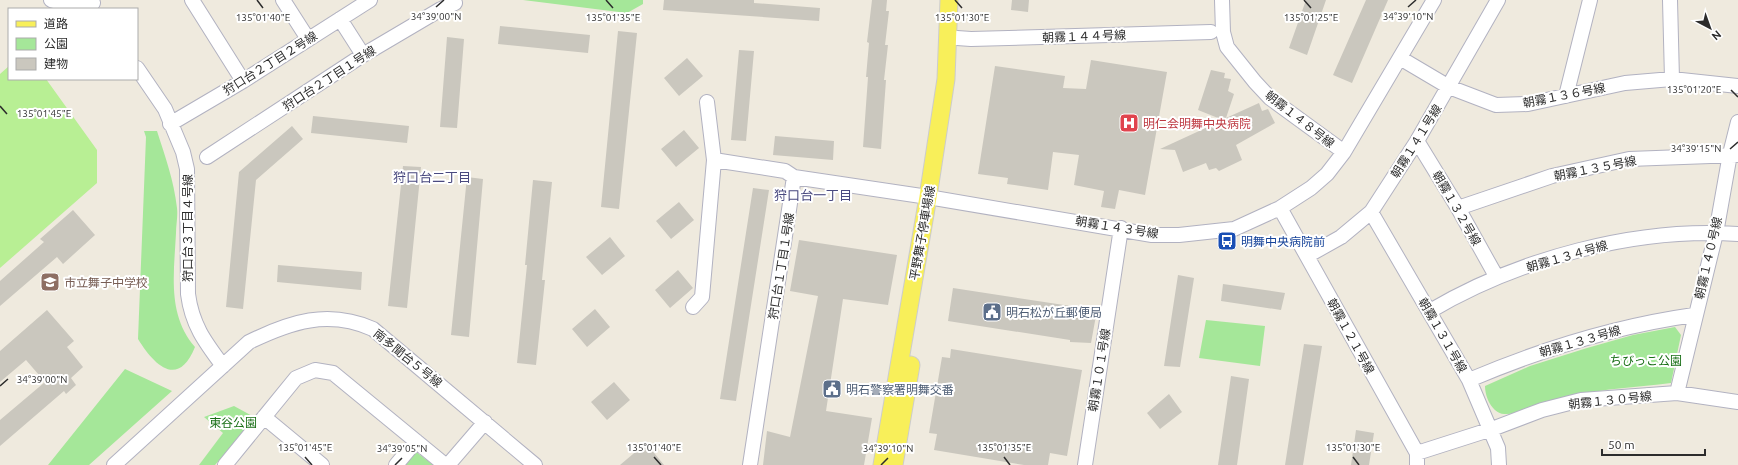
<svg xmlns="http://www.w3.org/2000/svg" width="1738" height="465" font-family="Ubuntu,'Noto Sans JP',sans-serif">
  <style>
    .green { fill: #a5e799 }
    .pitch { fill: #b8ef94 }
    .building { fill: #cac7be }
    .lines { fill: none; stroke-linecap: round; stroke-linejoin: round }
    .minor-casing { stroke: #b2b2c1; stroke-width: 16 }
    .major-casing { stroke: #ccc; stroke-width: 19 }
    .minor { stroke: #fff; stroke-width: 14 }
    .major { stroke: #f8ef5a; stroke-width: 17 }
    .ticks { fill: none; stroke: #2c2c2c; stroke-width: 1.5 }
    .labels { text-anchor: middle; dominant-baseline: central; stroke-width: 4; stroke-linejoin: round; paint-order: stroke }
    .street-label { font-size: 12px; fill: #2c2c2c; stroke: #fff }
    .health-label { font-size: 12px; fill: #be3a42; stroke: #fff; text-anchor: start }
    .transit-label { font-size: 12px; fill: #164399; stroke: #fff; text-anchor: start }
    .education-label { font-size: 12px; fill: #785e54; stroke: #fff; text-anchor: start }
    .service-label { font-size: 12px; fill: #4e5e75; stroke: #fff; text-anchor: start }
    .park-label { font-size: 12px; fill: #196f17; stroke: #fff }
    .neighbourhood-label { font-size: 13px; fill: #4a4a80; stroke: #fff }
    .ticks-label { font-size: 10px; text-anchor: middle; fill: #2c2c2c; stroke: #fff; stroke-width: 4; stroke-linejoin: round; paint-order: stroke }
  </style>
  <rect width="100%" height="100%" fill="#efeade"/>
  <!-- green -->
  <path class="green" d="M523 0H643V4L627 13Z
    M144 131H157C165 156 174 181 177 208 178 216 176 225 176 233 174 273 167 315 195 347 178 389 154 365 138 339L146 137Z
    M1206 320 1265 326 1260 366 1199 358Z
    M1675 327 1681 335 1671 383C1638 387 1605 389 1573 395 1551 400 1528 415 1504 414 1492 413 1485 397 1485 386L1530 366 1587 348 1633 335Z
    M125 369 172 391 89 465H48Z
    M234 406 256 418 215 465H199L223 433 204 417Z
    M415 451 433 465H403Z"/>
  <!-- pitch -->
  <path class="pitch" d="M9 66V79H46L97 150V183L0 268V74Z"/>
  <!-- building -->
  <path class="building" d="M664 0H754V3L820 8 819 21 663 10Z
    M872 0H887L886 11H889L885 45H888L884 80H886L881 149 863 147 868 77H866L869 43 867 42Z
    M1012 0H1029L1028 12 1011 10Z
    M1306 0H1326L1307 55 1289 48Z
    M1366 0H1388L1352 83 1333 75Z
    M500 26 590 35 588 53 498 44Z
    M618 31 637 33 619 209 601 207Z
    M447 37 464 39 457 128 440 127Z
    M739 50 754 51 746 141 731 140Z
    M687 58 703 76 679 96 664 78Z
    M1091 60 1167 72 1145 195 1119 190 1115 209 1101 207 1104 191 1074 185 1079 155 1053 152 1048 190 1007 184 1008 178 978 174 995 66 1065 76 1063 88 1086 89Z
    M1211 70 1225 73 1224 78 1231 79 1228 91 1234 94 1226 118 1259 103 1262 111 1268 109 1275 123 1236 145 1242 160 1219 171 1216 168 1209 170 1206 163 1183 172 1175 150 1160 149 1223 120 1198 110Z
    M313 116 409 126 407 143 311 133Z
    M292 126 303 139 256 180 243 309 226 307 239 172Z
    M684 130 699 148 676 167 661 149Z
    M775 136 834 141 833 160 773 155Z
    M403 166 421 167 407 308 388 306Z
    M467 177 483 179 469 337 451 335Z
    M533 180 552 182 542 280H545L536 365 517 363 527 265H525Z
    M753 188 769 190 736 401 720 399Z
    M679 202 694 220 671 239 656 221Z
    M73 210 95 235 63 264 57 257 0 306V281L44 242 40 239Z
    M610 237 625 256 602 275 586 257Z
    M799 240 897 255 888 305 843 299 826 411 872 418 864 465H763L767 431 790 437 818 296 790 291Z
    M278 265 362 272 361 290 277 282Z
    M678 270 693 288 670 308 655 290Z
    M1178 275 1194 278 1180 367 1164 366Z
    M1223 284 1285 293 1281 310 1221 301Z
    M953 288 1097 310 1091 343 1070 342V340L948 321Z
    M595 309 610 327 587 347 572 329Z
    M47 310 74 341 67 347 83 367 71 378 76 385 66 394 64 391 0 446V420L45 382 26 360 0 382V351Z
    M1304 344 1322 346 1303 465H1285Z
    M951 349 1082 370 1067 456 1050 453 1048 465H1024L934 450 937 434 929 433 942 357 950 358Z
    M1231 376 1249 379 1237 465H1218Z
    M614 382 630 400 607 420 591 402Z
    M1169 394 1182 412 1160 429 1147 413Z
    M1356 430 1374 433 1369 465H1351Z
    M646 443 664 465H620Z"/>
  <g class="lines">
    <defs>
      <path id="minor" d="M51 0 71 6 93 3
        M192 0 243 81
        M283 0 308 39
        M1222 0 1223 32 1227 47 1255 82 1270 98 1344 152
        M1670 0 1672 79
        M340 19 363 55
        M957 38 971 39 1211 32
        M1400 58 1449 87 1496 105 1528 104 1625 83 1672 79 1738 86
        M137 68 165 109 183 152 187 169 188 294C192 325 205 342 223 366
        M1566 96 1590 0
        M170 124 243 81 370 0
        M1417 141 1458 208 1496 276
        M207 157 363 55 441 9 455 3
        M714 160 785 171 794 177
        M1280 208 1417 453V465
        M1458 208 1552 176 1629 159 1738 155
        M1371 212 1469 380 1498 448 1499 465
        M1307 256 1341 237 1371 212 1417 141 1498 0
        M693 307 702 297 714 160 707 102
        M1430 311C1518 259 1635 227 1738 234
        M1469 380C1542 349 1616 326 1694 315
        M1677 393 1716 233 1730 154 1738 122
        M264 417 322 465
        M1417 453 1492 429 1542 410 1581 400 1677 393 1738 402
        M114 465 249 342C290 322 328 309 373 329L535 465
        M225 465 296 378 315 370 333 373 445 465
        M396 465 416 441
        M448 465 485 422
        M750 465 794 177 928 197 1152 235H1179L1234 229 1280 208 1311 188 1327 174 1344 152 1434 0
        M1085 465 1121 228"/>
      <path id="major" d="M882 465 928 197 946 79 949 0
        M894 465 911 365"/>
    </defs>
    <!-- minor casing -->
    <use href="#minor" class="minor-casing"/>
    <!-- major casing -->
    <use href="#major" class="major-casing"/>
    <!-- minor -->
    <use href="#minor" class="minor"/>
    <!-- major -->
    <use href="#major" class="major"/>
  </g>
  <!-- ticks -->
  <path class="ticks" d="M257 0 263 8M606 0 613 8M955 0 962 8M1304 0 1311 8M436 7 444 0M1408 7 1416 0M1731 90 1738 97M0 106 7 114M1730 149 1738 142M0 386 8 379M305 457 312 465M654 457 661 465M1004 457 1010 465M1353 457 1359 465M395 465 402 458M881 465 888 458"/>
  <!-- icons -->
  <defs>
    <symbol id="hospital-square" viewBox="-11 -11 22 22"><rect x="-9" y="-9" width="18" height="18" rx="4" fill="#e0444e" stroke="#fff"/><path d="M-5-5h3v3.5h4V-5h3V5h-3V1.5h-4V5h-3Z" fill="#fff"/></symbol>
    <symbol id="bus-square" viewBox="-11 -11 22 22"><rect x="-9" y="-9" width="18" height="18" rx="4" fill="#1a4fb4" stroke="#fff"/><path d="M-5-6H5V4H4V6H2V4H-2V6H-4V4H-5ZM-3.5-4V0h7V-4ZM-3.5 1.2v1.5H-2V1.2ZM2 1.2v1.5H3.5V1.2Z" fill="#fff"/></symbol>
    <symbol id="school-square" viewBox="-11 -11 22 22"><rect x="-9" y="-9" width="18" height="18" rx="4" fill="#8d6e63" stroke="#fff"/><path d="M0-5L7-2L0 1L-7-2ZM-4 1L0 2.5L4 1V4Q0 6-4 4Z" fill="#fff"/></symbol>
    <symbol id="civic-square" viewBox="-11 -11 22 22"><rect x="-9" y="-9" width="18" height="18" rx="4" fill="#5c6f8a" stroke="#fff"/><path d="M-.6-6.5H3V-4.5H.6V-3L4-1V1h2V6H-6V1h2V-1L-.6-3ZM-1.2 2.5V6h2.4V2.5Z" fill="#fff"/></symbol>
  </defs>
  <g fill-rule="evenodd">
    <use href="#hospital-square" x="1118" y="112" width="22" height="22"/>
    <use href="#bus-square" x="1216" y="230" width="22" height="22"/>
    <use href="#school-square" x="39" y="271" width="22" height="22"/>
    <use href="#civic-square" x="981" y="301" width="22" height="22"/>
    <use href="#civic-square" x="821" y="378" width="22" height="22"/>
  </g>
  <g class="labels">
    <!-- street labels -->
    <g class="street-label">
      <text transform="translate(1084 36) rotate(-2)">朝霧１４４号線</text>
      <text transform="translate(270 63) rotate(-32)">狩口台２丁目２号線</text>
      <text transform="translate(329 78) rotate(-33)">狩口台２丁目１号線</text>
      <text transform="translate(1564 95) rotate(-11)">朝霧１３６号線</text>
      <text transform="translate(1300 119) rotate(38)">朝霧１４８号線</text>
      <text transform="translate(1416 141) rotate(-58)">朝霧１４１号線</text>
      <text transform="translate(1595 168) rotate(-11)">朝霧１３５号線</text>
      <text transform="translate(1457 208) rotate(60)">朝霧１３２号線</text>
      <text transform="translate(1117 227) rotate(9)">朝霧１４３号線</text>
      <text transform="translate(187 228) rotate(-90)">狩口台３丁目４号線</text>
      <text transform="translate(922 233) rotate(-80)">平野舞子停車場線</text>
      <text transform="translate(1567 256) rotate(-16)">朝霧１３４号線</text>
      <text transform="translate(1708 258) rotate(-77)">朝霧１４０号線</text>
      <text transform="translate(781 266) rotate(-81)">狩口台１丁目１号線</text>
      <text transform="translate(1443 335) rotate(60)">朝霧１３１号線</text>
      <text transform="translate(1351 336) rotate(61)">朝霧１２１号線</text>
      <text transform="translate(1580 341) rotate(-16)">朝霧１３３号線</text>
      <text transform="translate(408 358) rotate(39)">南多聞台５号線</text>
      <text transform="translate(1099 370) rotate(-81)">朝霧１０１号線</text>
      <text transform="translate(1610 400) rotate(-6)">朝霧１３０号線</text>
    </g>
    <!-- health labels -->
    <g class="health-label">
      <text x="1143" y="123">明仁会明舞中央病院</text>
    </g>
    <!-- transit labels -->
    <g class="transit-label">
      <text x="1241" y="241">明舞中央病院前</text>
    </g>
    <!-- education labels -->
    <g class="education-label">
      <text x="64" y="282">市立舞子中学校</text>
    </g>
    <!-- service labels -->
    <g class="service-label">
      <text x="1006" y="312">明石松が丘郵便局</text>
      <text x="846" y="389">明石警察署明舞交番</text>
    </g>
    <!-- park labels -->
    <g class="park-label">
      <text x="1646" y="360">ちびっこ公園</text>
      <text x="233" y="422">東谷公園</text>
    </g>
    <!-- neighbourhood labels -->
    <g class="neighbourhood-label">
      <text x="432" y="177">狩口台二丁目</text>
      <text x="813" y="195">狩口台一丁目</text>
    </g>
  </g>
  <g class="ticks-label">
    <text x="436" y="20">34°39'00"N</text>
    <text x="1408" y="20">34°39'10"N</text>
    <text x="263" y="21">135°01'40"E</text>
    <text x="613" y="21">135°01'35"E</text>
    <text x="962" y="21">135°01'30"E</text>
    <text x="1311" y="21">135°01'25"E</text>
    <text x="1694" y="93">135°01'20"E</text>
    <text x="44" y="117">135°01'45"E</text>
    <text x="1696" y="152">34°39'15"N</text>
    <text x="42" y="383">34°39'00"N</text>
    <text x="305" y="451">135°01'45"E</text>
    <text x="654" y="451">135°01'40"E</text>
    <text x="1004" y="451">135°01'35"E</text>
    <text x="1353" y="451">135°01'30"E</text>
    <text x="402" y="452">34°39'05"N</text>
    <text x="888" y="452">34°39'10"N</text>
  </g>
  <!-- legend -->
  <rect x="8" y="8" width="130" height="72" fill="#ffffff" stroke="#ababab"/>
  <rect x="16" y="21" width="20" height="6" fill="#f8ef5a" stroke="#ababab"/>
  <text x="44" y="28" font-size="12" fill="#2c2c2c">道路</text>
  <rect x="16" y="38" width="20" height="12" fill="#a5e799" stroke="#ababab"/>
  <text x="44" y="48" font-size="12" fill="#2c2c2c">公園</text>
  <rect x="16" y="58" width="20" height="12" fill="#cac7be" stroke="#ababab"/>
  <text x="44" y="68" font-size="12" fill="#2c2c2c">建物</text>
  <!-- north arrow -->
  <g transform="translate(1710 28) rotate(139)" stroke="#ffffff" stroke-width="3" paint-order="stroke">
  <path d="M0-3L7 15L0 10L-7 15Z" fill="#2c2c2c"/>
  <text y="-6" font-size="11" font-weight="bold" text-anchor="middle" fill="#2c2c2c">N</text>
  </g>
  <!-- scale -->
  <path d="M1602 449v6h103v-6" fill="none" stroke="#2c2c2c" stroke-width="2"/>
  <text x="1608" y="449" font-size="12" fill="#2c2c2c" stroke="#ffffff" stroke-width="3" paint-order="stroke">50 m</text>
</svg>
